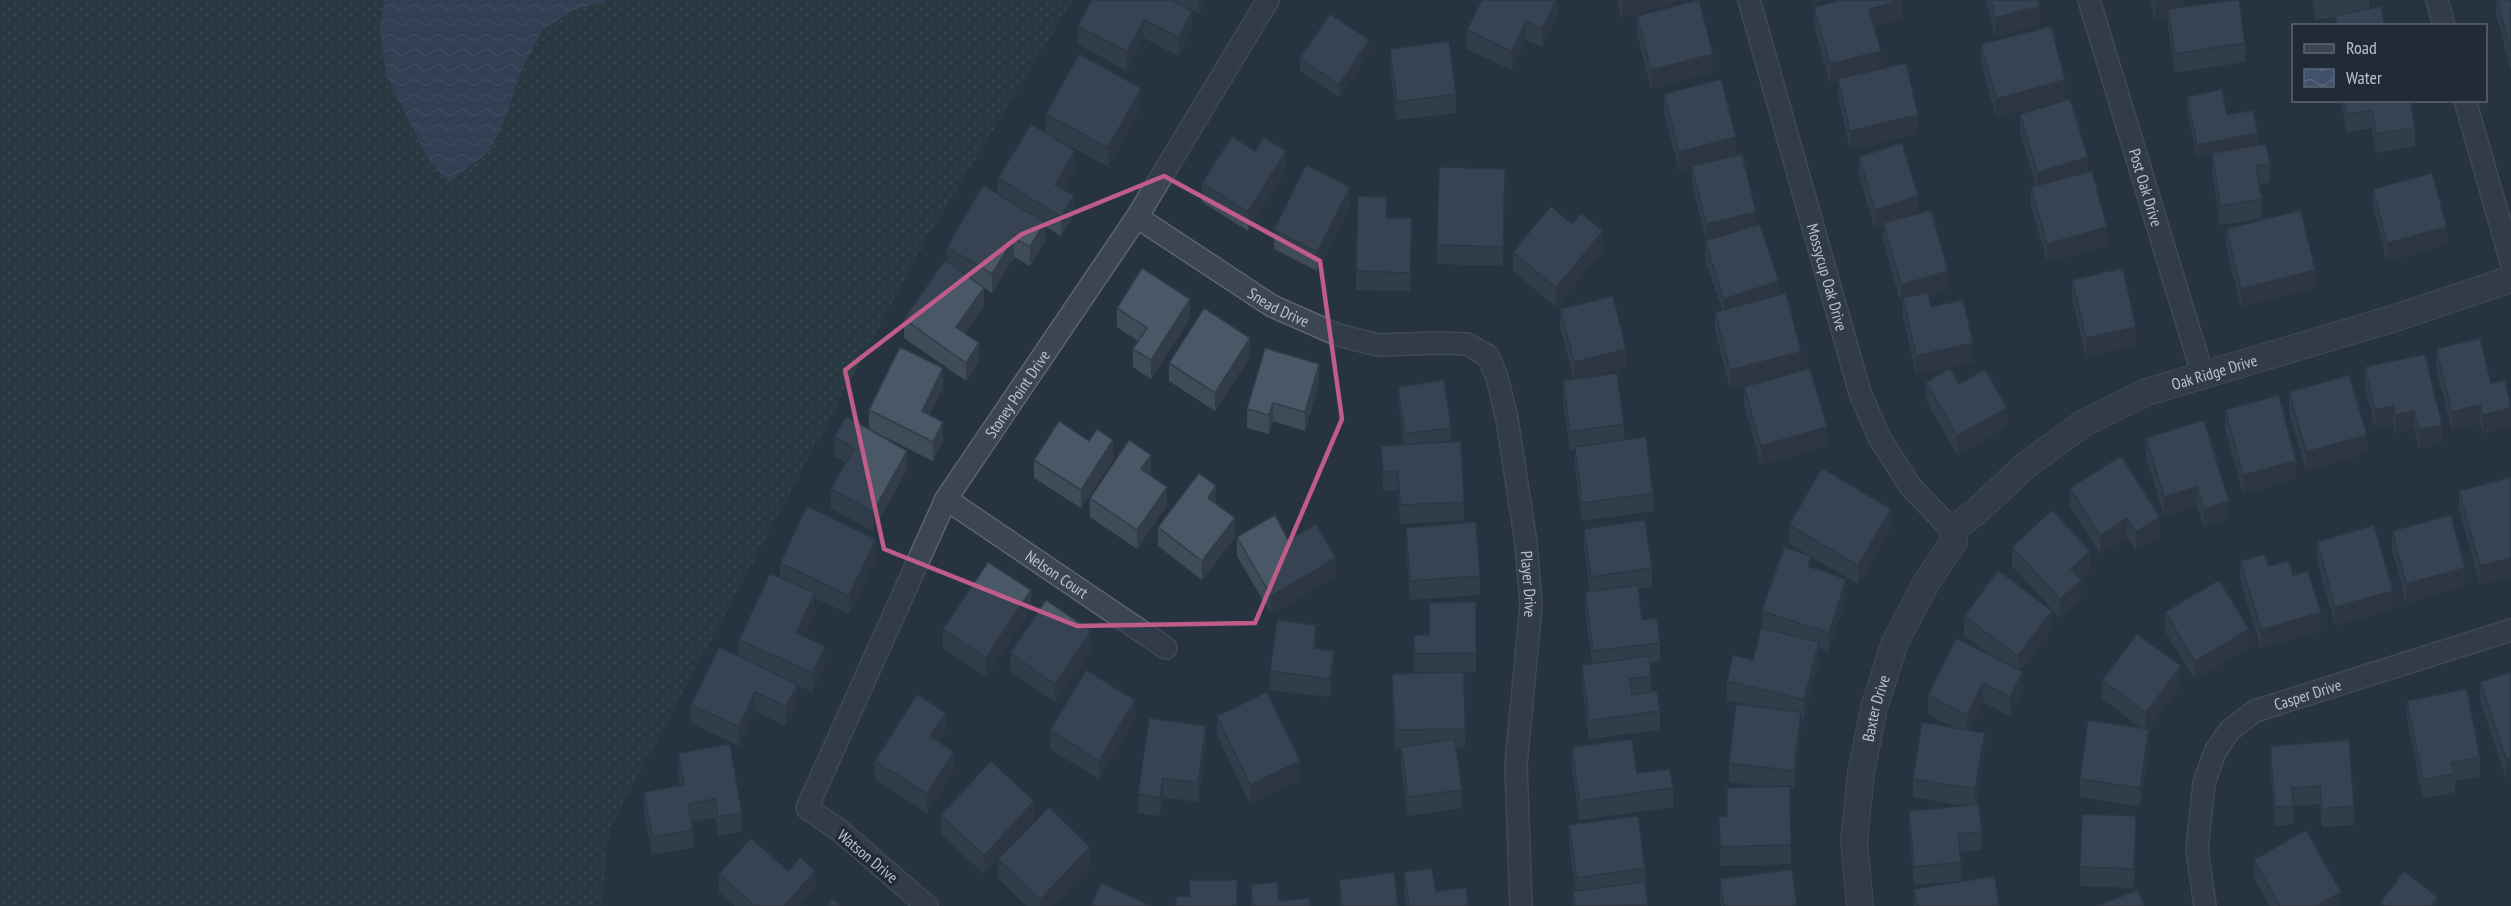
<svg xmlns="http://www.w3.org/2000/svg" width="2511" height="906" font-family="'PT Sans Narrow',sans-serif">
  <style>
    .grass { fill: url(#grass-dots) }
    .water { fill: url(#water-waves) }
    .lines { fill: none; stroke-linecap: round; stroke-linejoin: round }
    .minor-casing { stroke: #5b636f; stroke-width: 24 }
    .tertiary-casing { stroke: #5b636f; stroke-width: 28 }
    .minor { stroke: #3c4552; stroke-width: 21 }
    .tertiary { stroke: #3c4552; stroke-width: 26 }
    .wall { fill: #3f4b58 }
    .shaded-wall { fill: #333d47 }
    .building { fill: #495766; stroke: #333d47; stroke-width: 1.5 }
    .marked { fill: none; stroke: #bf5c88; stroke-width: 4.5; stroke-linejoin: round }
    .labels { text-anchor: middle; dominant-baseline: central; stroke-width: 6; stroke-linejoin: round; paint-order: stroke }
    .street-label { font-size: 16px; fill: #bac1cc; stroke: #212a38 }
  </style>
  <defs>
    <pattern id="grass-dots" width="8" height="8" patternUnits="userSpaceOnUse" patternTransform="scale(1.5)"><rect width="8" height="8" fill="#2a4143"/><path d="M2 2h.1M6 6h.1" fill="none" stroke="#475b5d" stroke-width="1.8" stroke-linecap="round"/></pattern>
    <pattern id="water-waves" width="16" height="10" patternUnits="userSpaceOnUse" patternTransform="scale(1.5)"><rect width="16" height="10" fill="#3f516b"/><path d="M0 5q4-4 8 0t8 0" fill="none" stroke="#59687f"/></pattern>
  </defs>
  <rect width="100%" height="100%" fill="#283342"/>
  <!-- grass -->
  <path class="grass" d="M0 0H1073L928 236 610 828 601 906H0Z"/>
  <!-- water -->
  <path class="water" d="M384 0H607L571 11 542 30 520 74 507 113 491 150 449 182 430 162 387 77 380 32Z"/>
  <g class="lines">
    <defs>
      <g id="minor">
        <path id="s1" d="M1749 0 1860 393 1880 439 1911 487 1952 530"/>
        <path id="s2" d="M2089 0 2203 376"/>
        <path d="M2437 0 2444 26"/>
        <path d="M2465 100 2511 261"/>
        <path id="s3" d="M1137 217 1272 306 1338 335 1378 345 1439 343 1467 344 1488 356 1497 377 1507 419 1526 543 1531 605 1516 765 1521 906"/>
        <path id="s4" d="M946 499 1166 648"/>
        <path id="s5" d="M927 906 839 830 807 808 946 499 1137 217 1268 0"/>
        <path id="s6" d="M2205 906 2197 850 2204 783 2215 752 2229 731 2255 711 2511 630"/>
      </g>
      <g id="tertiary">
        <path id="s7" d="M1860 906 1854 841 1861 773 1874 708 1895 642 1928 580 1954 541 1952 530 1977 511 2025 466 2084 423 2147 392 2395 318 2511 279"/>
      </g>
    </defs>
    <!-- minor casing -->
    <use href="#minor" class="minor-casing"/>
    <!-- tertiary casing -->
    <use href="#tertiary" class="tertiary-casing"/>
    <!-- minor -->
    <use href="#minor" class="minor"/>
    <!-- tertiary -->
    <use href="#tertiary" class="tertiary"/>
  </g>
  <!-- wall -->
  <path class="wall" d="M1171 0H1206L1199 14Z
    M1558 0V14L1542 47 1526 40 1512 70 1467 49V30Z
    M1617 0H1683L1622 18Z
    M1986 0H2038L2040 25 1995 37Z
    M2150 0H2182V7L2245 43V62L2175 73 2168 28V17L2155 21Z
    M2312 0H2369V9L2385 26H2335V17L2315 20Z
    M2496 0H2511V70L2496 14Z
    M1814 7 1902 19 1874 26 1881 69 1918 134 1850 150 1838 97V81L1830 83 1814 26Z
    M1192 11V30L1179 56 1144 38 1127 71 1078 44V26Z
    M1637 16 1713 72 1651 89 1637 34Z
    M1981 44 2065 99 1996 117 1981 63Z
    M1390 49 1456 94V113L1397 120 1390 67Z
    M1369 53 1339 97 1300 71V58Z
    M1664 94 1736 155 1756 225 1779 295 1801 370 1730 389 1715 330V312L1722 310 1705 260 1706 241 1692 184V168L1679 171 1664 112Z
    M2187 97 2227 115 2258 146 2270 164V183L2259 184 2262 199V218L2220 225 2212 172V155L2197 158 2187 109Z
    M2342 100H2410L2415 128V146L2376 153 2372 128 2347 132 2342 108Z
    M1141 107 1108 167 1046 133V114Z
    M2020 114 2088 172 2107 246 2047 262 2031 206V187L2036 186 2020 133Z
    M1859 157 1918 213 1948 290 1929 295 1931 307 1973 362 1916 375 1903 317V303H1901L1883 242V226L1875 229 1859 176Z
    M1075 170 1063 190 1074 215 1061 236 1045 226V241L1030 266 1014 257 992 293 980 285 984 306 965 333 979 362 966 381 904 338V319L947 262V247L998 194V178Z
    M1286 170 1248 231 1202 202V183Z
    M1505 188 1503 266 1437 264V245Z
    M2373 189 2447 245 2387 261 2373 207Z
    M1350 206 1317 271 1274 249V230Z
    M1387 218 1412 237 1410 291 1356 290V271Z
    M1572 224 1603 250 1556 307 1513 271V252Z
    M2226 229 2315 288 2241 307 2226 247Z
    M2072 280 2136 345 2086 357 2072 299Z
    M1117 308 1190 318 1151 379 1133 367V349L1138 341 1117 327Z
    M1560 309 1626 367 1582 378 1624 424V440L1653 493V511L1582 521 1575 466V450L1570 451 1563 400V381L1574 379 1560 327Z
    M2436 349 2491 383 2483 434 2480 424 2452 431 2436 367Z
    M2425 354 2442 443 2419 449 2414 429 2395 434 2393 424 2375 428 2365 386V367Z
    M1250 356 1215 411 1169 381V363Z
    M1926 382 1959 384 2007 427 1957 455 1926 400Z
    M1319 383 1305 431 1273 421 1269 434 1247 428V409Z
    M943 387 929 415 943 440 933 461 869 429V410Z
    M1398 387 1451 428V440L1439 442 1464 502V520L1400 524 1398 490 1383 491 1381 446 1404 444 1398 399Z
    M1744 387 1827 446 1761 465 1744 406Z
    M2289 392 2367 453 2306 471 2289 411Z
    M2225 410 2296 479 2243 494 2225 428Z
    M2204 420 2229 520 2204 527 2197 506 2164 516 2146 457V438Z
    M834 437 907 469 873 531 831 508V489L846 463 834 456Z
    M1113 459 1081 508 1034 478V460Z
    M1151 474 1150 475 1167 505 1137 549 1090 517V498Z
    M2511 477 2480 585 2459 509V491Z
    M2070 488 2160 536 2136 551 2127 537 2100 554 2070 506Z
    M1789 525 1891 528 1858 584 1811 557V567L1846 598 1829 652 1819 648V661L1804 719 1801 718V731L1794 790 1790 789 1791 864 1720 866 1719 816H1727L1769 787 1729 782V763L1752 706 1727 700V681L1753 660 1762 628V611L1810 556 1789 543Z
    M1158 527 1235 537 1202 580 1158 546Z
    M1406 528 1480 576V595L1410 600 1406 546Z
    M1584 529 1652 568V587L1639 589 1642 620 1660 643V662L1650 663 1651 676V692L1660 711V730L1589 739 1582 683V665L1592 663 1585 610V592L1590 591 1584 547Z
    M2392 531 2465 586 2406 603 2392 550Z
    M1237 537 1288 540 1336 577 1271 614 1237 556Z
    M2317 542 2393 609 2335 626 2317 561Z
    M2012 547 2090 570 2080 579 2081 599 2060 618 2012 566Z
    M876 558 849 614 815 598V612L803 637 825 665 813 692 795 684 797 703 786 726 755 711 739 746 691 723V705L739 657V640L780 577V563Z
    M2240 561 2268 566 2293 575 2321 631 2261 648 2240 580Z
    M1476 602V672H1414V635H1429Z
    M1031 609 986 677 943 648V629Z
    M2165 612 2249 648 2195 680 2165 631Z
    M1964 616 2052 629 2021 671 2023 690 2010 716 1983 702 1969 730 1985 751 1976 805 1982 832V850L1960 852 1961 881 1914 885 1909 830V811L1962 806 1913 797V779L1955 728 1928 714V695L1993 657 1964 635Z
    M1316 644V649L1334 669 1330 697 1270 690V671Z
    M1091 650 1055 702 1010 671V653Z
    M1464 672 1465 747 1456 748 1462 790V808L1408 816 1401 766V748L1395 749 1392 692V674Z
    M2511 672V776L2506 778 2480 701V682Z
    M2102 680 2181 685 2148 729 2149 748 2140 807 2080 797V779L2141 728 2102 698Z
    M2407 701 2480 757V776L2455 781V792L2423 799 2407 719Z
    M1217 716 1300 780 1250 804 1217 735Z
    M1135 719 1099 779 1050 749V730Z
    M946 731 939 742 954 770 927 813 875 779V761Z
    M1206 745 1198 802 1163 797 1160 816 1138 813V794Z
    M2270 746 2354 806V825L2322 827 2320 804 2294 806V824L2275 826 2270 765Z
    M1572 747 1673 788V807L1579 820 1572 766Z
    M678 753 742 813V831L718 836 715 818 691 822 693 830V848L652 855 644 811V792L680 786 678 772Z
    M941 815 1034 820 1000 857 1090 866 1052 906H1027L998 878V859L984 874 941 834Z
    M1569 825 1645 868V883L1648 906H1573V891H1576L1569 844Z
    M2136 835 2134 888 2080 886V867Z
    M2254 860 2341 906H2270L2254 878Z
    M788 871 815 889 800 906H735L719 892V874Z
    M1404 872 1436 892 1468 906H1406L1404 891Z
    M1720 879 1797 906H1721L1720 897Z
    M1339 880 1398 906H1340Z
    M1251 885 1279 901 1310 906H1251Z
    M1914 889 1999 906H1914Z"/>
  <!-- shaded-wall -->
  <path class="shaded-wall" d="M1199 0H1206L1199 14Z
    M1556 0H1558V14L1542 47V29Z
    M1622 0H1683L1622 18Z
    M1811 0H1825L1811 4Z
    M1902 0V19L1869 27V9Z
    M2163 0H2182V14L2168 9V17L2155 21V2Z
    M2040 6V25L1995 37V18Z
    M1192 11V30L1179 56V38Z
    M1144 20V38L1127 71V52Z
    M1526 21V40L1512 70V52Z
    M1369 40V53L1339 97V85Z
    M1881 51V70L1830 83V64Z
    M1713 54V72L1651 89V70Z
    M2065 80V99L1996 117V99Z
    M1141 88V107L1108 167V148Z
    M1918 115V134L1850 150V131Z
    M2258 133V146L2197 158V145Z
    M1736 137V156L1679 171V152Z
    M1075 151V170L1055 203V185Z
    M1286 151V170L1248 231V212Z
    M2088 157V176L2037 192V173Z
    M1350 187V206L1317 271V252Z
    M1074 196V215L1061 236V217Z
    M1918 196V215L1883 223V226L1875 229V210Z
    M1756 212V231L1706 243V224Z
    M1045 222V241L1030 266V247Z
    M2107 227V246L2047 262V244Z
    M2447 227V245L2387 261V243Z
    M1603 231V250L1556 307V288Z
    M1014 238V257L992 293V274Z
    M2315 270V288L2241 307V289Z
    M1948 271V290L1904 302 1903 298V303H1901V285Z
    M1779 281V299L1724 317V299Z
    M984 288V306L956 346V327Z
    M1190 299V318L1151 379V360Z
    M2136 327V345L2086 357V338Z
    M1250 338V356L1215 411V393Z
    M979 343V362L966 381V363Z
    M1973 343V362L1916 375V356Z
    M1626 349V367L1574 380V362Z
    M1801 352V370L1730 389V370Z
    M1319 364V383L1305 431V412Z
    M943 368V387L922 430V411Z
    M1273 403V421L1269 434V415Z
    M2480 405V424L2452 431V412Z
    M2393 406V424L2375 428V410Z
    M2007 408V427L1957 455V436Z
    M2511 408V427L2483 434V415Z
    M2414 411V429L2395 434V415Z
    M943 422V440L933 461V442Z
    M2442 425V443L2419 449V430Z
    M1827 427V446L1761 465V446Z
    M2367 435V453L2306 471V452Z
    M1113 440V459L1081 508V490Z
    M907 451V469L873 531V512Z
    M1151 455V474L1141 488V469Z
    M2296 461V479L2243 494V475Z
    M1216 486V505L1208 498Z
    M1167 487V505L1137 549V530Z
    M2197 487V506L2164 516V497Z
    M2229 501V520L2204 527V509Z
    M1891 509V528L1858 584V566Z
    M2160 517V536L2136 551V532Z
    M1235 518V537L1202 580V561Z
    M2127 518V537L2100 554V536Z
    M876 539V558L849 614V596Z
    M2090 551V570L2071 587V569Z
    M1811 556V575L1808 566Z
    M1336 558V577L1271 614V596Z
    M2511 558V577L2480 585V566Z
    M2465 568V586L2406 603V584Z
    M1846 579V598L1829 652V633Z
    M2081 580V599L2060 618V599Z
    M1031 590V609L986 677V658Z
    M2393 591V609L2335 626V607Z
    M815 593V612L796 652V633Z
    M2052 611V629L2018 675V656Z
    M2321 612V631L2261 648V630Z
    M1316 625V644L1314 667V648Z
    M2249 629V648L2195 680V662Z
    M1091 631V650L1055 702V684Z
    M1819 642V661L1804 719V700Z
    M825 646V665L813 692V673Z
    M1334 651V669L1330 697V679Z
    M2181 666V685L2146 731V713Z
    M2023 672V690L2010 716V697Z
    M1983 683V702L1967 734V715Z
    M797 684V703L786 726V707Z
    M755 692V711L739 746V727Z
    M1135 700V719L1099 779V761Z
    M1801 712V731L1794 790V771Z
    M946 713V731L930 755V736Z
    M1206 726V745L1198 802V783Z
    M2149 729V748L2140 807V788Z
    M1985 733V751L1975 808V789Z
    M954 752V770L927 813V794Z
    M2511 758V776L2506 778V759Z
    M1300 761V780L1250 804V785Z
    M1163 778V797L1160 816V798Z
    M1034 801V820L984 874V856Z
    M2136 816V835L2134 888V869Z
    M1090 847V866L1052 906H1040V900Z
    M815 871V889L800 906H784Z
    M2341 892V906H2317Z
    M2437 897V906H2431Z"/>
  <!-- building -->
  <path class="building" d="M1091 0H1171L1192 11 1179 38 1144 20 1127 52 1078 26Z
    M1482 0H1556L1542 29 1526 21 1512 52 1467 30Z
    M1698 0H1699L1713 54 1651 70 1637 16Z
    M1842 0H1902L1869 9 1881 51 1830 64 1814 7Z
    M1991 0H2038L2040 6 1995 18Z
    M2234 0H2239L2245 43 2175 54 2168 9Z
    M2497 0H2511V51Z
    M2381 6 2385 26H2337L2335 16Z
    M1330 14 1369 40 1339 85 1300 58Z
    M2051 26 2065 80 1996 99 1981 44Z
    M1449 41 1456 94 1397 102 1390 49Z
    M1079 54 1141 88 1108 148 1046 114Z
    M1906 63 1918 115 1850 131 1838 79Z
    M1721 79 1736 137 1679 152 1664 94Z
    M2222 89 2227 115 2253 110 2258 133 2197 145 2187 97Z
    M2070 99 2088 157 2037 173 2020 114Z
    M2344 100H2410L2415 128 2376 134 2372 110 2347 114Z
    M1031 124 1075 151 1055 185 1074 196 1061 217 998 178Z
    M1232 136 1255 151 1264 137 1286 151 1248 212 1202 183Z
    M1902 143 1918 196 1875 210 1859 157Z
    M2266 144 2270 164 2256 166 2262 199 2220 206 2212 153Z
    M1742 154 1756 212 1706 224 1692 166Z
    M1306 165 1350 187 1317 252 1274 230Z
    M1439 167 1505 169 1503 247 1437 245Z
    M2092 171 2107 227 2047 244 2031 187Z
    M2432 173 2447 227 2387 243 2373 189Z
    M983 185 1045 222 1030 247 1014 238 992 274 947 247Z
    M1358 196 1387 197 1386 218H1412L1410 273 1356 271Z
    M1551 206 1572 224 1581 213 1603 231 1556 288 1513 252Z
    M1931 210 1948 271 1901 285 1883 223Z
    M2301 210 2315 270 2241 289 2226 229Z
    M1760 224 1779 281 1724 299 1705 241Z
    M945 260 984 288 956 327 979 343 966 363 904 319Z
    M1142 268 1190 299 1151 360 1133 349 1147 328 1117 308Z
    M2123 268 2136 327 2086 338 2072 280Z
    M1928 292 1931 307 1963 300 1973 343 1916 356 1903 298Z
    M1786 293 1801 352 1730 370 1715 312Z
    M1613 296 1626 349 1574 362 1560 309Z
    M1204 308 1250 338 1215 393 1169 363Z
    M2480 338 2491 383 2505 380 2511 408 2483 415 2480 405 2452 412 2436 349Z
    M900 347 943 368 922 411 943 422 933 442 869 410Z
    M1265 348 1319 364 1305 412 1273 403 1269 415 1247 409Z
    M2425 354 2442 425 2419 430 2414 411 2395 415 2393 406 2375 410 2365 367Z
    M1810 368 1827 427 1761 446 1744 387Z
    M1950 368 1959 384 1985 369 2007 408 1957 436 1926 382Z
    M1617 373 1624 424 1570 432 1563 381Z
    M2349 375 2367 435 2306 452 2289 392Z
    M1444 380 1451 428 1405 434 1398 387Z
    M2279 395 2296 461 2243 475 2225 410Z
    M846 416 907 451 873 512 831 489 854 448 834 437Z
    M2204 420 2229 501 2204 509 2197 487 2164 497 2146 438Z
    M1059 421 1089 441 1097 429 1113 440 1081 490 1034 460Z
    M1646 437 1653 493 1582 503 1575 447Z
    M1129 440 1151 455 1141 469 1167 487 1137 530 1090 498Z
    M1461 441 1464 502 1400 505 1398 472H1383L1381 446Z
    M2121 456 2160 517 2136 532 2127 518 2100 536 2070 488Z
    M1822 468 1891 509 1858 566 1789 525Z
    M1199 473 1216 486 1208 498 1235 518 1202 561 1158 527Z
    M2511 477V558L2480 566 2459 491Z
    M807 506 876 539 849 596 780 563Z
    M2052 510 2090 551 2071 569 2081 580 2060 599 2012 547Z
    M1275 515 1288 540 1316 524 1336 558 1271 596 1237 537Z
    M2451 515 2465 568 2406 584 2392 531Z
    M1645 520 1652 568 1591 577 1584 529Z
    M1476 522 1480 576 1410 581 1406 528Z
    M2374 525 2393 591 2335 607 2317 542Z
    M1784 547 1811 556 1808 566 1846 579 1829 633 1762 611Z
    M2265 554 2268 566 2289 561 2293 575 2308 571 2321 612 2261 630 2240 561Z
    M988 562 1031 590 986 658 943 629Z
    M1998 570 2052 611 2018 656 1964 616Z
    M770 573 815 593 796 633 825 646 813 673 739 640Z
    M2219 580 2249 629 2195 662 2165 612Z
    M1638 585 1642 620 1657 618 1660 643 1593 651 1585 592Z
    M1046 600 1091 631 1055 684 1010 653Z
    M1476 602V653L1414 654V635H1429V603Z
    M1277 620 1316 625 1314 648 1334 651 1330 679 1270 671Z
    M1761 628 1819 642 1804 700 1727 681 1733 655 1753 660Z
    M2137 634 2181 666 2146 713 2102 680Z
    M1956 638 2023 672 2010 697 1983 683 1967 715 1928 695Z
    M719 647 797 684 786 707 755 692 739 727 691 705Z
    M1649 656 1651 676 1629 679 1632 695 1657 691 1660 711 1589 721 1582 665Z
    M1086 670 1135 700 1099 761 1050 730Z
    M1464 672 1465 729 1395 730 1392 674Z
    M2511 672V758L2506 759 2480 682Z
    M2467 689 2480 757 2452 763 2455 774 2423 780 2407 701Z
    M1267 692 1300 761 1250 785 1217 716Z
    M917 694 946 713 930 736 954 752 927 794 875 761Z
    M1736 704 1801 712 1794 771 1729 763Z
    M1149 718 1206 726 1198 783 1163 778 1160 798 1138 794Z
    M2088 720 2149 729 2140 788 2080 779Z
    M1922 722 1985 733 1975 789 1913 779Z
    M1455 739 1462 790 1408 797 1401 747Z
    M1632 739 1637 773 1670 769 1673 788 1579 801 1572 747Z
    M2349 740 2354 806 2322 809 2320 786 2292 788 2294 806 2275 807 2270 746Z
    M730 744 742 813 718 817 715 799 688 804 693 830 652 837 644 792 684 785 678 753Z
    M991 761 1034 801 984 856 941 815Z
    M1790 786 1791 845 1720 847 1719 816H1727V788Z
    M1979 804 1982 832 1958 834 1961 862 1914 867 1909 811Z
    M1049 807 1090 847 1040 900 998 859Z
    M2082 814 2136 816 2134 869 2080 867Z
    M1638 816 1645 868 1577 878 1569 825Z
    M2306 830 2341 892 2317 906H2280L2254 860Z
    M751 838 788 871 800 857 815 871 784 906H755L719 874Z
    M1432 868 1436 892 1466 887 1468 906H1409L1404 872Z
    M1792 869 1797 906H1724L1720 879Z
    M2404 871 2437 897 2431 906H2385L2380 903Z
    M1394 872 1398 906H1342L1339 880Z
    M1995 876 1999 906H1917L1914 889Z
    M1189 880H1237V906H1176V897L1190 896Z
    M1277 882 1279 901 1309 898 1310 906H1253L1251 885Z
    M1645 882 1648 905 1575 906 1573 891Z
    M1101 883 1152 906H1091Z
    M2138 890 2144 906H2096Z
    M833 899 840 906H826Z"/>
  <!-- marked area -->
  <path d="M0 0H2511V906H0ZM1164 176 1320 261 1342 419 1255 623 1077 626 884 549 845 370 1022 234Z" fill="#283342" fill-opacity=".55" fill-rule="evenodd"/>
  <path class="marked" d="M1164 176 1320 261 1342 419 1255 623 1077 626 884 549 845 370 1022 234Z"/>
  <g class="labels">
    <!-- street labels -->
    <g class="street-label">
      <text stroke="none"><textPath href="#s2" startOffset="196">Post Oak Drive</textPath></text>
      <text stroke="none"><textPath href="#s1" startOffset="288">Mossycup Oak Drive</textPath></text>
      <text stroke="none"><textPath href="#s3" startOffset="168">Snead Drive</textPath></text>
      <text stroke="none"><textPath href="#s7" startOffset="708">Oak Ridge Drive</textPath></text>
      <text stroke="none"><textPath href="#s5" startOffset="621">Stoney Point Drive</textPath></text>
      <text stroke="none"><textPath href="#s4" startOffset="134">Nelson Court</textPath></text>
      <text stroke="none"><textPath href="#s3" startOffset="621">Player Drive</textPath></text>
      <text stroke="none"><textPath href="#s6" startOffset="270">Casper Drive</textPath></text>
      <text stroke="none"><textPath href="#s7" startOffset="200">Baxter Drive</textPath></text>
      <text transform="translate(868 856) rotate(40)">Watson Drive</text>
    </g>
  </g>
  <!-- legend -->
  <rect x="2292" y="24" width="195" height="78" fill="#212a38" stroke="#5e6673" stroke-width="1.5"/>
  <rect x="2304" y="44" width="30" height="9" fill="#3c4552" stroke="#5e6673" stroke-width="1.5"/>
  <text x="2346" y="54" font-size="18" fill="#bac1cc">Road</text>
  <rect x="2304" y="69" width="30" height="18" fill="url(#water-waves)" stroke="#5e6673" stroke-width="1.5"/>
  <text x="2346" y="84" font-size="18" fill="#bac1cc">Water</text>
</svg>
